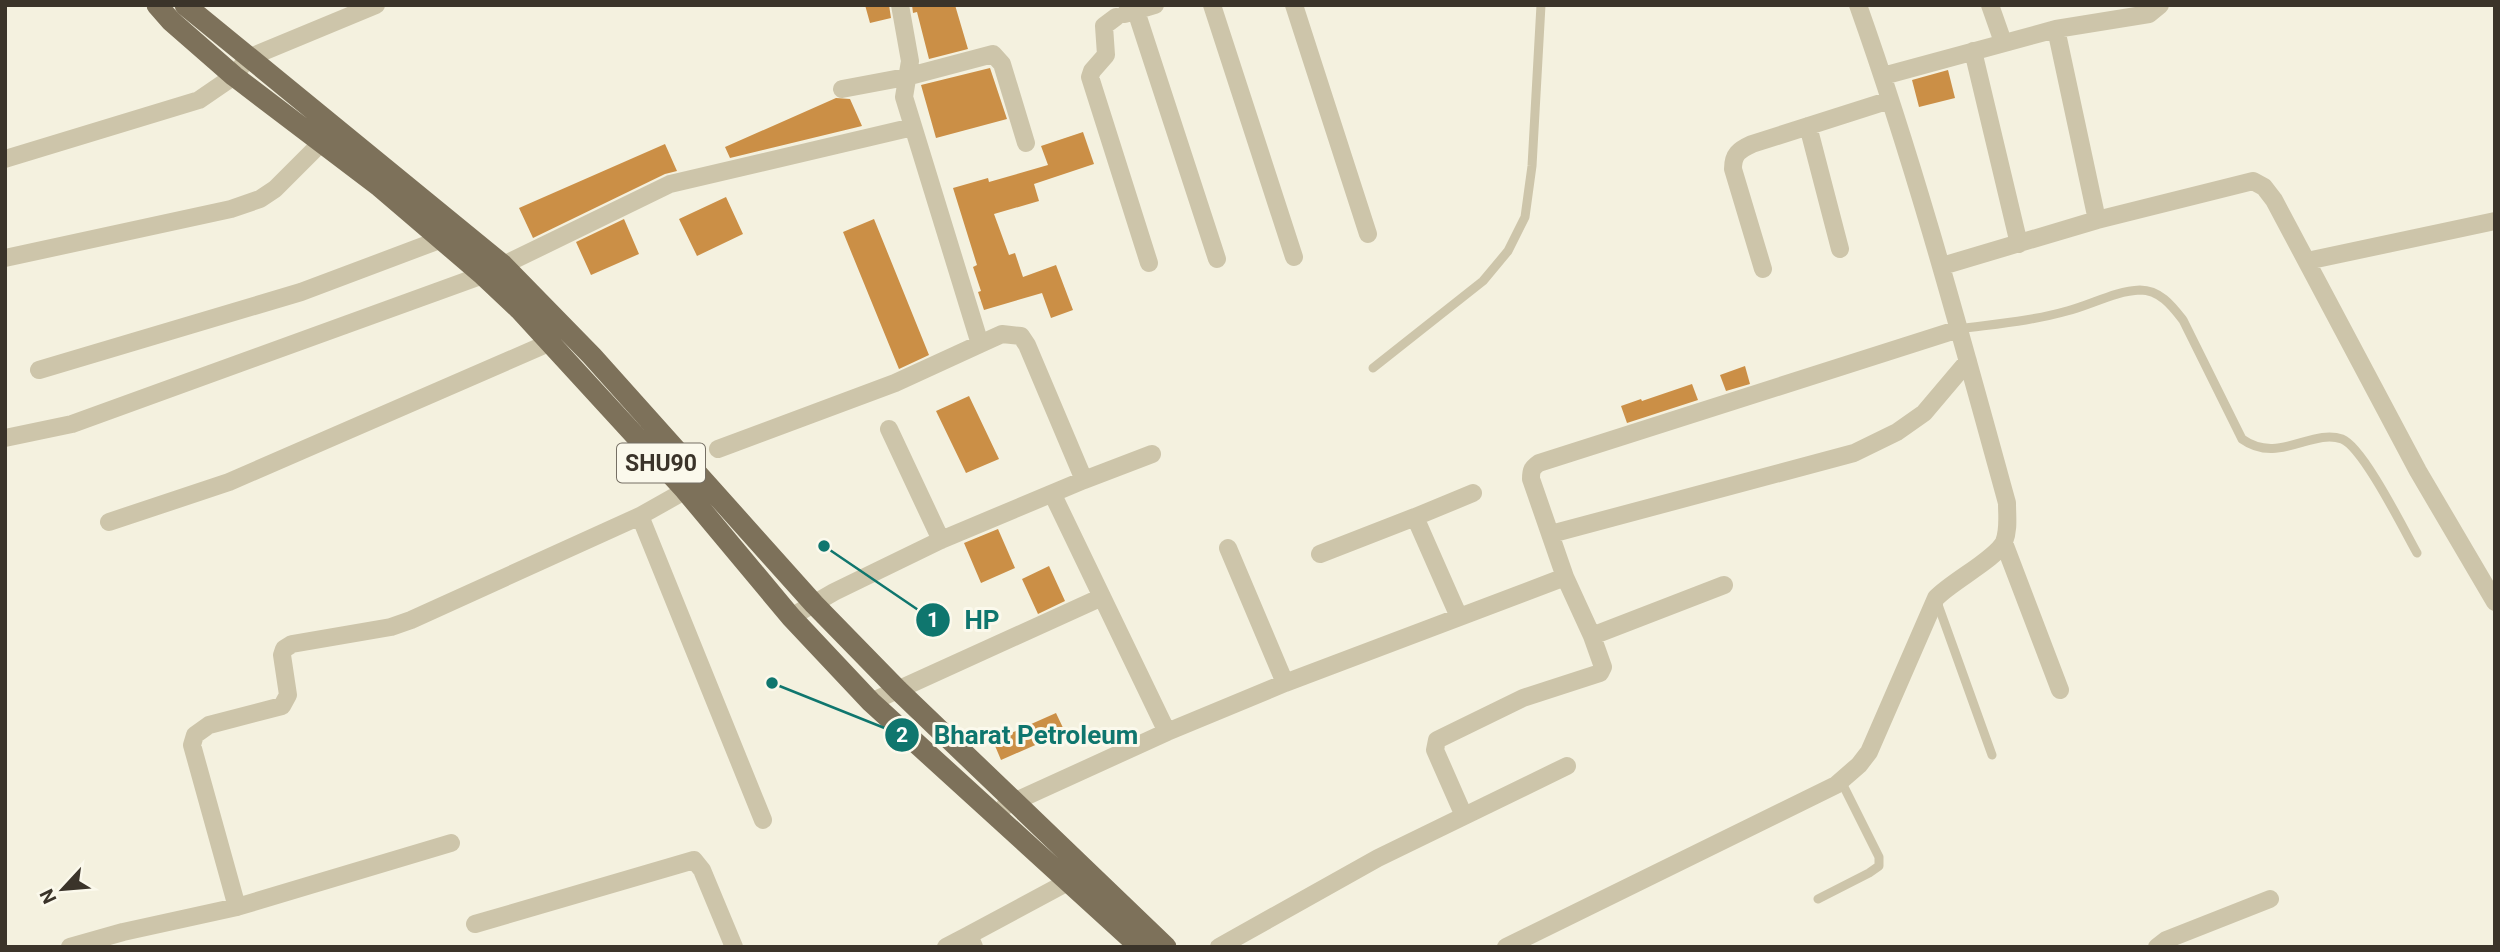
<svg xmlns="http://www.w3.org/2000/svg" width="2500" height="952" font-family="Roboto,sans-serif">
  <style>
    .building { fill: #cb8f46 }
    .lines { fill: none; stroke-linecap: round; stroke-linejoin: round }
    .lane { stroke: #cdc5aa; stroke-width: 9 }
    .street { stroke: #cdc5aa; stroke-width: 18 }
    .primary { stroke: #7d715a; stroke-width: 21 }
    .labels { text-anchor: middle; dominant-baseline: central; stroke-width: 6; stroke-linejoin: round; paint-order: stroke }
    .shield { fill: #fbf9ec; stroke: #756f64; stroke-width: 2 }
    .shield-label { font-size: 23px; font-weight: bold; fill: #3b342a }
    .leader { fill: none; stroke: #0f766e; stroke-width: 2.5 }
    .callout-dot { fill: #0f766e; stroke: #fbf9ec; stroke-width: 2.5 }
    .mark-label { font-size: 21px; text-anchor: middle; font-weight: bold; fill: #fff }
    .callout-label { font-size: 26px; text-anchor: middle; font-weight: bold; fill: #0f766e; stroke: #fbf9ec; stroke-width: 6; stroke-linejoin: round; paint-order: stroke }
  </style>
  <rect width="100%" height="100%" fill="#f4f1df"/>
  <!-- building -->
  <path class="building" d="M865 5H889L891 18 870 23Z
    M912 5H955L968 49 929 59 917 12 913 13Z
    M990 68 1007 119 936 138 921 85Z
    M1948 70 1955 98 1919 107 1912 80Z
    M836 98 850 99 862 126 730 158 725 147Z
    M1083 132 1094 164 1034 184 1039 201 994 214 1009 255 1015 253 1023 277 1056 265 1073 310 1051 318 1042 293 984 310 978 292 981 291 973 267 977 265 953 188 988 178 989 182 1048 165 1041 146Z
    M665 144 677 171 665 174 533 238 519 208Z
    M726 197 743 234 697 256 679 219Z
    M624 219 639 254 591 275 576 242Z
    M874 219 929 355 899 369 843 232Z
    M1745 366 1750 384 1726 391 1720 375Z
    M1692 384 1698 400 1627 423 1621 406 1641 399 1642 401Z
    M969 396 999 459 966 473 936 411Z
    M998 529 1015 568 981 583 964 543Z
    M1049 566 1065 601 1038 614 1022 579Z
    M1056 713 1065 732 1001 760 993 741Z"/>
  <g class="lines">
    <!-- lane -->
    <path class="lane" d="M1959 329C1995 324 2032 321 2067 311 2091 305 2115 291 2140 290 2160 290 2172 306 2183 320L2242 439C2278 465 2312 428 2342 439 2363 447 2404 530 2417 553
      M1373 368 1483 281 1508 251 1525 217 1532 166 1541 5
      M1937 602 1992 755
      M1818 899 1869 873 1879 866V857L1841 781"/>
    <!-- street -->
    <path class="street" d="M1212 5 1294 257
      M1294 5 1368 234
      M1990 5 2003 42
      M1136 11 1217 259
      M1125 14 1155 5
      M1116 17 1104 26 1106 55 1092 71 1090 77 1149 263
      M2056 29 2097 220
      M1973 51 2019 244
      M1883 76 2056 29 2149 14 2160 5
      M842 89 906 77 993 54 1002 64 1026 143
      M1808 126 1840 249
      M5 159 199 100 234 76 248 58 376 5
      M5 258 231 209 260 199 275 189 322 142
      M2307 261 2495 221
      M1942 266 2097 220 2253 181 2264 187 2274 200 2418 471 2495 602
      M1763 269 1733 169C1733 154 1739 150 1752 144L1890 100
      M39 370 301 292 442 239
      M889 429 941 540
      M5 438 72 424 483 275 670 184 913 127
      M718 449 895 383 980 344
      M1084 480 1152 454
      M1053 495 1167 732 1285 683 1565 577
      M640 516 763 820
      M1415 517 1473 493
      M109 522 229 482 551 342
      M1551 534 1854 453 1897 432 1924 413 1968 361
      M2004 543 2060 690
      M1228 548 1285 683
      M1320 554 1415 517 1459 617
      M791 617 834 592 941 540 1084 480 1027 345 1021 336 1002 334 980 344 904 97 910 61 900 5
      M1592 636 1724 585
      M871 702 1102 597
      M1005 806 1167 732
      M1464 816 1435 750 1437 740 1523 698 1600 673 1603 667 1592 636 1565 577 1531 479C1531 470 1532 468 1539 463L1959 329
      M237 907 192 745 195 735 209 725 282 706 288 695 282 655 284 649 292 644 391 627 411 620 640 516 695 485
      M475 924 694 860 702 870 734 947
      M969 935 1077 877
      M70 947 123 932 237 907 451 843
      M946 947 969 935 974 947
      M1219 947 1378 858 1567 766
      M1506 947 1836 785 1859 765 1869 752 1936 598C1952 581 1996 559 2004 542 2009 530 2007 516 2007 503 1961 336 1916 168 1858 5
      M2157 947 2166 940 2270 899"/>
    <!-- primary -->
    <path class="primary" d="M157 5 171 21 234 76 380 187 483 275 519 309 685 490 791 617 871 702 1140 947
      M185 5 503 265 592 356 814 604 898 690 1166 947"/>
  </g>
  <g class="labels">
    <!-- shield labels -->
    <rect class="shield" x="617" y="443.5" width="88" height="39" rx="5"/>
    <g class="shield-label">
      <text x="661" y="463">SHU90</text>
    </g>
  </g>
  <!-- callouts -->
  <path class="leader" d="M824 546L933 620M772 683L902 735"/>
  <g class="callout-dot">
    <circle cx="824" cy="546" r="7"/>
    <circle cx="772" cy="683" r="7"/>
    <circle cx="933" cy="620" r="18"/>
    <circle cx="902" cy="735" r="18"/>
  </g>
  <g class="mark-label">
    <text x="933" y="627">1</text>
    <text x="902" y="742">2</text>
  </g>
  <g class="callout-label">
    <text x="982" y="629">HP</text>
    <text x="1036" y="744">Bharat Petroleum</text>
  </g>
  <!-- border -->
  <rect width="2500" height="952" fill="none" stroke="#3b342a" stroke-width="14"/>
  <!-- north arrow -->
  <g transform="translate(63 889) rotate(244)" stroke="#fbf9ec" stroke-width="5" paint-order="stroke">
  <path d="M0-5L12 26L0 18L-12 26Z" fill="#3b342a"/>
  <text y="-10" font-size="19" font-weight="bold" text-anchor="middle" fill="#3b342a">N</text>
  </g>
</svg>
